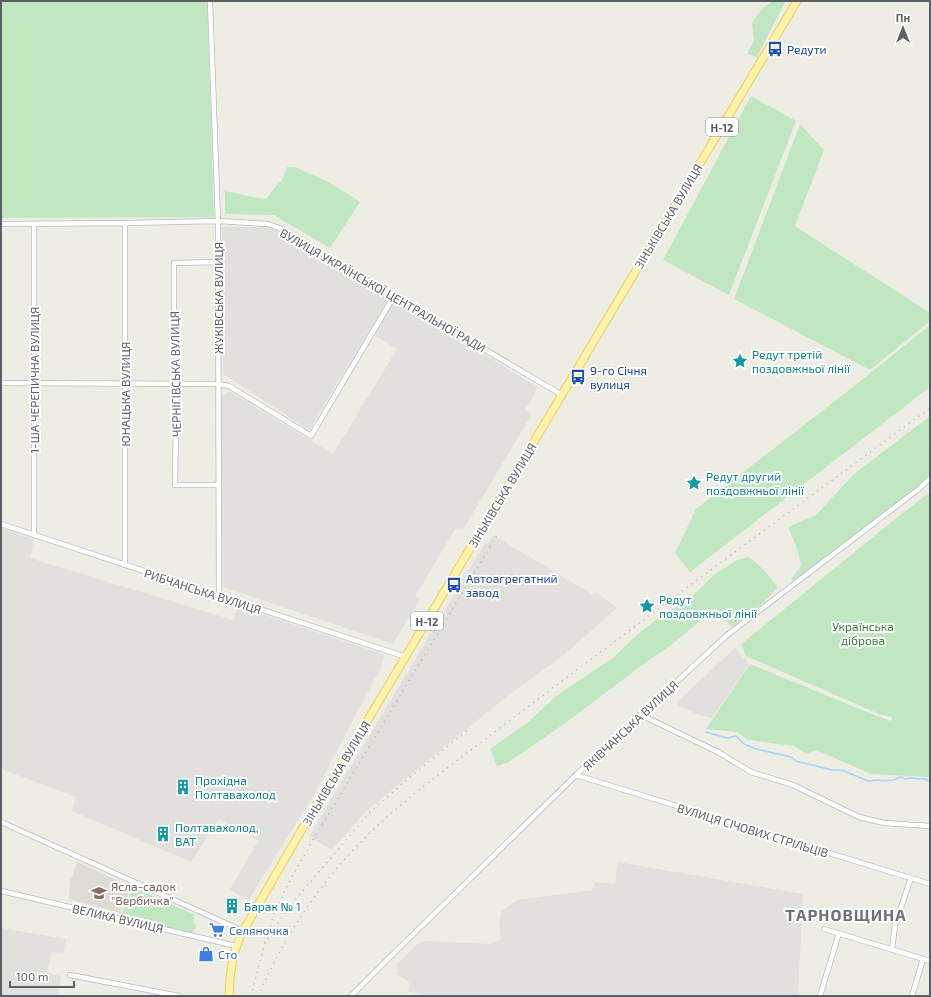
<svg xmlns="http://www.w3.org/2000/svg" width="931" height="997" font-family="'Exo 2',sans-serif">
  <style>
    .industrial { fill: #e2e0dc }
    .education { fill: #dedcd2 }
    .green { fill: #c1e6c2 }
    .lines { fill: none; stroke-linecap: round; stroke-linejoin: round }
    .stream { stroke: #a5d4fe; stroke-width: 1.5 }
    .minor-casing { stroke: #b7babe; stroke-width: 6 }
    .primary-casing { stroke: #f0cb5c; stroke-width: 9 }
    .minor { stroke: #fff; stroke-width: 4.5 }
    .primary { stroke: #fef3aa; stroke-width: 7 }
    .rail { stroke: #b5b6b6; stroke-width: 1.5; stroke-dasharray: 1 5; stroke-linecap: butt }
    .labels { text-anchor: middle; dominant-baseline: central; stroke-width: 4; stroke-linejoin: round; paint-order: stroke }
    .shield { fill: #fff; stroke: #8d9093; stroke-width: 1 }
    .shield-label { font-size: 11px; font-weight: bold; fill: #5c6065 }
    .transit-label { font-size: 12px; fill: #164399; stroke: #fff; text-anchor: start }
    .street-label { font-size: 12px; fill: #5c6065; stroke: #fff }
    .culture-label { font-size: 12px; fill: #0d838f; stroke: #fff; text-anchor: start }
    .park-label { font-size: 12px; fill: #35823c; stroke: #fff }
    .education-label { font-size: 12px; fill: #785e54; stroke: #fff; text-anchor: start }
    .shop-label { font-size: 12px; fill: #366cbe; stroke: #fff; text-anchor: start }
    .district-label { font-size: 16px; font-weight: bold; letter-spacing: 1px; fill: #6d7277; stroke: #fff }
  </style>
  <rect width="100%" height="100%" fill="#eeede4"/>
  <!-- industrial -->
  <path class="industrial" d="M222 227H268L279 232 390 297 309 430 223 374Z
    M395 300 538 387 525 410 532 414 464 528 455 529 415 597 420 599 393 644 223 587 221 396 229 391 333 454 397 349 374 335Z
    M1 528 34 539 30 558 233 620 238 606 385 655 382 665 314 795 248 901 230 889 258 841 219 819 191 862 72 811 76 797 1 769Z
    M493 535 593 595 596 592 617 608 565 654 505 698 365 812 332 850 309 836 485 543 487 544Z
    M735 648 749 664 712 718 699 715 681 707 676 703Z
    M618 862 803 894 798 996H427L408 991 410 984 406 980 396 974 398 971 397 964 417 944 425 941 491 944 501 939 499 924 502 911 517 900 592 890 595 882 615 884Z
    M1 928 66 939 63 954 51 952 47 973 61 976 58 996H1Z"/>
  <!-- education -->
  <path class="education" d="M77 862 131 887 120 913 69 899 70 882Z"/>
  <!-- green -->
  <path class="green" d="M1 1H207L214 217 1 218Z
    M772 1H786L775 21 757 57 747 54 754 41 752 22 762 9Z
    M751 96 796 121 729 295 663 260Z
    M800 124 824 150 795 226 930 313V321L870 370 734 299Z
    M287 167H295L326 181 353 197 360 202 330 248 274 215 225 214V191L252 197 266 199 275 187 282 180Z
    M930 325V387L690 572 675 553 696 509 867 376Z
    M930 416V443L928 445 930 448V473L918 486 793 582 791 579 801 566 798 551 788 527 816 515 854 474Z
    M930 492V777L871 774 816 750 806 754 794 746 748 740 737 732 706 729 750 664 879 717 891 721 892 717 879 714 746 656 742 646 740 645 889 524Z
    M749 557 764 570 778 587 764 602 732 627 716 609H711L693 627 671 645 649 660 564 724 507 763 497 766 490 749 526 724 555 697 614 657 637 635 663 614 687 601 714 575 739 559Z
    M133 887 195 915 193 922 197 926 192 933 121 916Z"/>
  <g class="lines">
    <!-- stream -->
    <path class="stream" d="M706 732 727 738 736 736 744 744 756 749 791 757 796 761 832 770H842L868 781 878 780 882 781 894 780 900 777 906 779 908 778 926 779 930 782"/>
    <defs>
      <path id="minor" d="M210 1 218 221 219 596
        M1 224 125 223 218 221 268 224 279 228 562 395
        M34 224V535
        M218 262 174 263V345L177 360 175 485H218
        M1 383 218 384 229 386 311 436 394 296
        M1 524 406 657
        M125 565V223
        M641 715 718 752 751 772 793 785 859 817 884 823 930 826
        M576 775 930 884
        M1 822 243 931
        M1 891 236 946
        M824 929 930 961
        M892 949 895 925 911 878
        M70 975 179 996
        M351 996 386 961 576 775 726 636 920 488 930 478
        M820 996 839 933
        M912 996 923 959"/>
      <path id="primary" d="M229 996C230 973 232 952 243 931L309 817 354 743 797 1"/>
    </defs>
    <!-- minor casing -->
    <use href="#minor" class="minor-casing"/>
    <!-- primary casing -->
    <use href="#primary" class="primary-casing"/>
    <!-- minor -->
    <use href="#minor" class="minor"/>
    <!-- primary -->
    <use href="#primary" class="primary"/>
    <!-- rail -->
    <path class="rail" d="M265 943 274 914 288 884 314 838 499 532
      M251 996 265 943 281 918 296 899 370 812 403 783 469 729
      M258 996C287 931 324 876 376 827 390 814 405 802 420 789 588 660 759 534 930 408"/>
  </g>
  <!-- icons -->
  <defs>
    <symbol id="bus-bare" viewBox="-9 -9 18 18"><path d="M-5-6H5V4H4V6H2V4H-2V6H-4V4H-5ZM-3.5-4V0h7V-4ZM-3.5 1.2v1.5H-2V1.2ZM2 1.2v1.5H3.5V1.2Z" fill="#1a4fb4" stroke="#fff" stroke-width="2.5" paint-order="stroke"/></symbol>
    <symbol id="sight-bare" viewBox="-9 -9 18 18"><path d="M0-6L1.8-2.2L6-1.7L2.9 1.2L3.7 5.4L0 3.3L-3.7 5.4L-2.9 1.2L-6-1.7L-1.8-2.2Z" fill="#0f9aa8" stroke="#fff" stroke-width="2.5" paint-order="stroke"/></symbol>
    <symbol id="building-bare" viewBox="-9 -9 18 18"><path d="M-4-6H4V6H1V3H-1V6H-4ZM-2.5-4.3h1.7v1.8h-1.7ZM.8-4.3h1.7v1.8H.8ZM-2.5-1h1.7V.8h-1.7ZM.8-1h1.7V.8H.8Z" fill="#0f9aa8" stroke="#fff" stroke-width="2.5" paint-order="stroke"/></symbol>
    <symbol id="school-bare" viewBox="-9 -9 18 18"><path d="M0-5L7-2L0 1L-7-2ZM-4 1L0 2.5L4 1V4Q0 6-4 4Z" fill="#8d6e63" stroke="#fff" stroke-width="2.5" paint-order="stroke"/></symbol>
    <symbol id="supermarket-bare" viewBox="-9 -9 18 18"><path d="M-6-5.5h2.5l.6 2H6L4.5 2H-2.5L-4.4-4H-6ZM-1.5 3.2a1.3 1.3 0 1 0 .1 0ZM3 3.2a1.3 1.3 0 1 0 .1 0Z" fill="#3f7fe0" stroke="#fff" stroke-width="2.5" paint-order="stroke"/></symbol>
    <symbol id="shop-bare" viewBox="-9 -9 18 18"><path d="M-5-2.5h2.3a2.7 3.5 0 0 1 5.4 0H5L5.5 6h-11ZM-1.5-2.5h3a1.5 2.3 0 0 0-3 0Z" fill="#3f7fe0" stroke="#fff" stroke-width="2.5" paint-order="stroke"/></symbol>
  </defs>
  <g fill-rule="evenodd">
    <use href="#bus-bare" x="764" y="38" width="22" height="22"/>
    <use href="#sight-bare" x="729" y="350" width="22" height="22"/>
    <use href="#bus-bare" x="567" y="366" width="22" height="22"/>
    <use href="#sight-bare" x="683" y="472" width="22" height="22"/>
    <use href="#bus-bare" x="443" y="574" width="22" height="22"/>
    <use href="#sight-bare" x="636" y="595" width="22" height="22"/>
    <use href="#building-bare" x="172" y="776" width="22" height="22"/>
    <use href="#building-bare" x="152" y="823" width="22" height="22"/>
    <use href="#school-bare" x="88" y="882" width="22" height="22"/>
    <use href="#building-bare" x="221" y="895" width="22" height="22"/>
    <use href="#supermarket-bare" x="206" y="919" width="22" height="22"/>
    <use href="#shop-bare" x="195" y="943" width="22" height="22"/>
  </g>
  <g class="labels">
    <!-- shield labels -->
    <g class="shield">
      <rect x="706" y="118" width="32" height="18" rx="3"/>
      <rect x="411" y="612" width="32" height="18" rx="3"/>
    </g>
    <g class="shield-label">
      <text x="722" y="127">Н-12</text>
      <text x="427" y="621">Н-12</text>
    </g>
    <!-- transit labels -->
    <g class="transit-label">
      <text x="787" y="49">Редути</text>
      <text x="590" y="370">9-го Січня<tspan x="590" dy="14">вулиця</tspan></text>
      <text x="466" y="578">Автоагрегатний<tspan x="466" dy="14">завод</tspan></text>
    </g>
    <!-- street labels -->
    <g class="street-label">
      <text transform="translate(668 216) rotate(-59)">ЗІНЬКІВСЬКА ВУЛИЦЯ</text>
      <text transform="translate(383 290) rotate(30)">ВУЛИЦЯ УКРАЇНСЬКОЇ ЦЕНТРАЛЬНОЇ РАДИ</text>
      <text transform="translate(218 298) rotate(-90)">ЖУКІВСЬКА ВУЛИЦЯ</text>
      <text transform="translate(175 374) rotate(-91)">ЧЕРНІГІВСЬКА ВУЛИЦЯ</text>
      <text transform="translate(34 380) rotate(-90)">1-ША ЧЕРЕПИЧНА ВУЛИЦЯ</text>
      <text transform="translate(125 394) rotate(-90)">ЮНАЦЬКА ВУЛИЦЯ</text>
      <text transform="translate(502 495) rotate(-59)">ЗІНЬКІВСЬКА ВУЛИЦЯ</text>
      <text transform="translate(203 591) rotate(18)">РИБЧАНСЬКА ВУЛИЦЯ</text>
      <text transform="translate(630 725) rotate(-43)">ЯКІВЧАНСЬКА ВУЛИЦЯ</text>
      <text transform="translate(336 773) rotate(-59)">ЗІНЬКІВСЬКА ВУЛИЦЯ</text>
      <text transform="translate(753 830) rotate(17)">ВУЛИЦЯ СІЧОВИХ СТРІЛЬЦІВ</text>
      <text transform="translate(118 918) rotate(13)">ВЕЛИКА ВУЛИЦЯ</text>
    </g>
    <!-- culture labels -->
    <g class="culture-label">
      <text x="752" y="354">Редут третій<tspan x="752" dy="14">поздовжньої лінії</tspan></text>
      <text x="706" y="476">Редут другий<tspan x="706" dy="14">поздовжньої лінії</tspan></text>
      <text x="659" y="599">Редут<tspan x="659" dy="14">поздовжньої лінії</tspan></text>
      <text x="195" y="780">Прохідна<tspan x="195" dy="14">Полтавахолод</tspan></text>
      <text x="175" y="827">Полтавахолод,<tspan x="175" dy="14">ВАТ</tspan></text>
      <text x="244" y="906">Барак № 1</text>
    </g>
    <!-- park labels -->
    <g class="park-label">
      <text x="863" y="626">Українська<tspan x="863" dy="14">діброва</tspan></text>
    </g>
    <!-- education labels -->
    <g class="education-label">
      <text x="111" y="886">Ясла-садок<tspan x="111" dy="14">"Вербичка"</tspan></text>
    </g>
    <!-- shop labels -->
    <g class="shop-label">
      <text x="229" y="930">Селяночка</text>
      <text x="218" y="954">Сто</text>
    </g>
    <!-- district labels -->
    <g class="district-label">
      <text x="846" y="914">ТАРНОВЩИНА</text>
    </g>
  </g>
  <!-- border -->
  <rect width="931" height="997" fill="none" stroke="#5c6065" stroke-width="4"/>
  <!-- north arrow -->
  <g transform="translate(903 28)" stroke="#ffffff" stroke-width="3" paint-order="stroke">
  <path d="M0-3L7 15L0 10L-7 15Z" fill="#5c6065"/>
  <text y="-6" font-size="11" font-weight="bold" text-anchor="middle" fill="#5c6065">Пн</text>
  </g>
  <!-- scale -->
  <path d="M10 981v6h64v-6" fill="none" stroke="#5c6065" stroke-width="2"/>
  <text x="16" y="981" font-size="12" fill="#5c6065" stroke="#ffffff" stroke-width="3" paint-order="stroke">100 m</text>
</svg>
